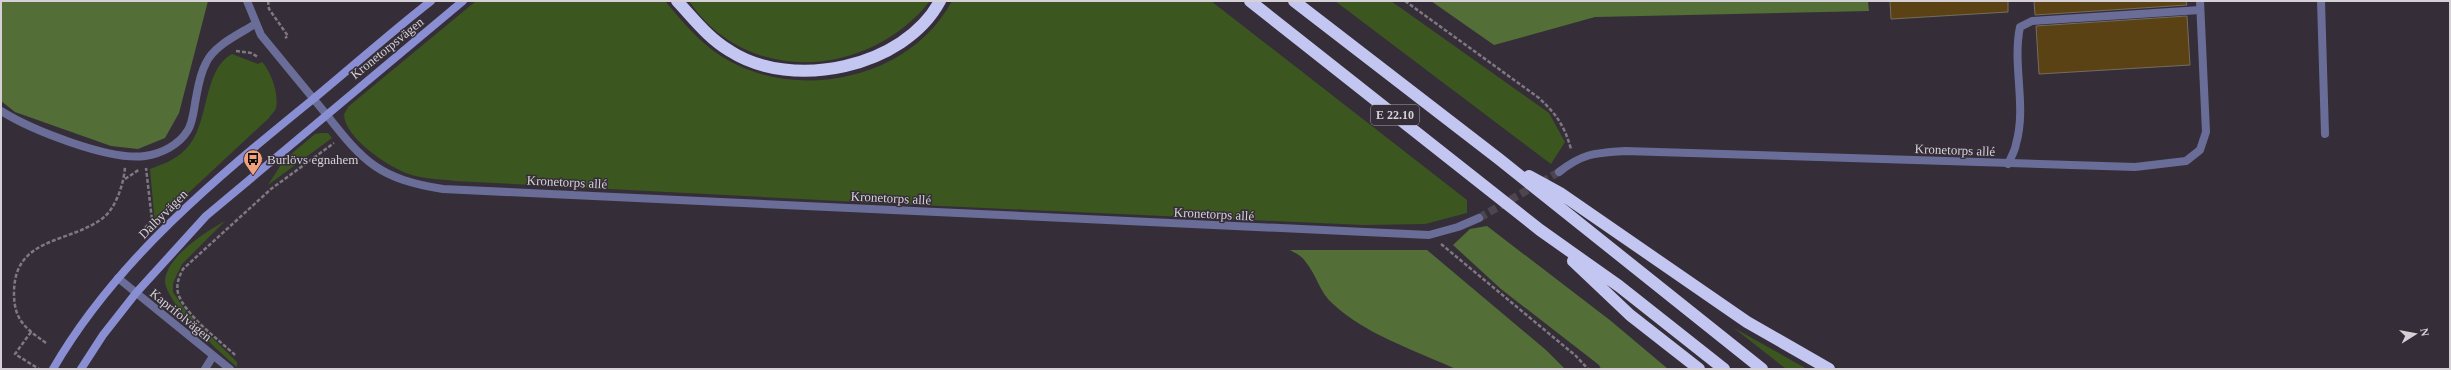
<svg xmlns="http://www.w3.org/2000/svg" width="2451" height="370" font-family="'Times New Roman',serif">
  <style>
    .green { fill: #3c561f }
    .forest { fill: #536f37 }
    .building { fill: #5b4214; stroke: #746c60 }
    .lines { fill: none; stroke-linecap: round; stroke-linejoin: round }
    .minor-tunnel { stroke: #4d4650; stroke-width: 8; stroke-dasharray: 8 4; stroke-linecap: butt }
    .path { stroke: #7e7880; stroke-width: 2.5; stroke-dasharray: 4 2; stroke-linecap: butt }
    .service { stroke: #6a6d98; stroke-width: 8 }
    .minor { stroke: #6a6d98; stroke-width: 8 }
    .tertiary { stroke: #6a6d98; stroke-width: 8 }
    .secondary { stroke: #8a8ed2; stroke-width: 8 }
    .motorway { stroke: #c3c6f0; stroke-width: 12 }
    .labels { text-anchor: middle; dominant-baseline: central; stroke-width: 3; stroke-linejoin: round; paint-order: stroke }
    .shield { fill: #352e38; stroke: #a6a0a7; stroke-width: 1 }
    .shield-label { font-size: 12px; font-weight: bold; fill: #d6d1d7 }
    .street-label { font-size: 13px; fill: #d6d1d7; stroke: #352e38 }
    .poi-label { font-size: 13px; fill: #d6d1d7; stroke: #352e38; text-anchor: start }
  </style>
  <rect width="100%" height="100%" fill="#352e38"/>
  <!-- green -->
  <path class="green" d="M476 1H665C682 21 699 42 721 56 794 103 909 81 952 1H1211L1467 200V213L1425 224 1363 225 897 204 455 181C440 179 421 179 406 173 386 165 344 137 344 114L349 106Z
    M689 1H930C869 78 747 87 689 1Z
    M1335 1H1391L1549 113 1565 142 1551 164Z
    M232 54 258 64 262 62C271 71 279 94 276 108 275 111 271 115 269 118L155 224 150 169C163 164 175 160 185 150 211 125 201 71 232 54Z
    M322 133H328L332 138 268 185 284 160 315 134Z
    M225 221 182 264 173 283V292L187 313 237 362V367C220 353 164 302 165 280 168 255 206 232 225 221Z
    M1734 328 1807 369H1786Z"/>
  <!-- forest -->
  <path class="forest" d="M1 1H208L179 113 165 138 138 149 111 146 15 112 1 101Z
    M1431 1H1868L1869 11 1595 17 1494 45Z
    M1487 226 1611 321 1668 369H1601L1599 365 1501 289 1453 245 1470 229Z
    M1290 250H1427L1546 350 1565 369H1456L1449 366C1411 349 1364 333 1333 304 1319 292 1317 275 1305 261 1302 256 1295 253 1290 250Z"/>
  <!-- building -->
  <path class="building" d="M1890 1H2008V12L1891 19Z
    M2034 1H2186L2187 5 2035 15Z
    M2187 16 2190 65 2039 74 2036 26Z"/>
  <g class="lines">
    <!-- minor-tunnel -->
    <path class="minor-tunnel" d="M1479 218 1559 172"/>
    <!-- path -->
    <path class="path" d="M268 1 269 9 288 36 285 38
      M1405 1 1539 98C1557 115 1564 125 1571 149
      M236 51 251 53 258 57
      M125 179 140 169
      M145 228 152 220 146 168
      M1441 244 1576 356 1588 369
      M31 332 15 354 39 369
      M46 343C25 328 14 320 14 293 14 236 69 244 103 218 116 208 124 183 125 167
      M235 355C219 340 184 314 178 293 176 284 179 277 183 269L271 189 334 143"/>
    <!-- service -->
    <path class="service" d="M2321 1 2325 134
      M1 111C31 130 110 161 145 156 161 154 179 145 188 130 193 122 194 108 196 98 198 87 200 74 206 63 214 45 240 34 255 24
      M2008 164C2011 157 2015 151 2016 144 2027 106 2012 65 2020 27L2032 21 2200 10"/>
    <!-- minor -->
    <path class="minor" d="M326 114C364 163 380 179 443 189L1429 235 1458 227 1479 218
      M1559 172C1583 153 1595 153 1625 151L2135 167 2186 161 2200 150 2206 132 2200 1
      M118 278 230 369
      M205 369 213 356"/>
    <!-- tertiary -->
    <path class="tertiary" d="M247 1 261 35 326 114"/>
    <!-- secondary -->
    <path class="secondary" d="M53 369C116 260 216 178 312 100 352 67 390 33 431 1
      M81 369 103 335 136 293 206 216 463 1"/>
    <!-- motorway -->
    <path class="motorway" d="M677 1C694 19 708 38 730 51 792 91 904 68 940 1
      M1250 1 1540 230 1619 286 1724 369
      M1294 1 1499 159 1762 369
      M1529 176 1560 193 1747 322 1829 369
      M1573 261 1630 315 1699 369"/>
  </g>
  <!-- icons -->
  <defs>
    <symbol id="bus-pin" viewBox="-11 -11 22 30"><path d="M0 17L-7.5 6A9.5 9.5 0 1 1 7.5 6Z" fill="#f1a17c" stroke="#352e38"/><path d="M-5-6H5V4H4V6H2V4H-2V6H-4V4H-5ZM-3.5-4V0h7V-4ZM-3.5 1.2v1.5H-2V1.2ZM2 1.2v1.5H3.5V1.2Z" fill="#111"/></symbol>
  </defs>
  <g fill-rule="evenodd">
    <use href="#bus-pin" x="242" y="148" width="22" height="30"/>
  </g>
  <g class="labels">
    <!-- shield labels -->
    <rect class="shield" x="1371" y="105" width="48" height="20" rx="3"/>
    <g class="shield-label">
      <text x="1395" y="115">E 22.10</text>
    </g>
    <!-- street labels -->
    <g class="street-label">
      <text transform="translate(387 48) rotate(-39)">Kronetorpsvägen</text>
      <text transform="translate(1955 150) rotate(2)">Kronetorps allé</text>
      <text transform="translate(567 182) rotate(3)">Kronetorps allé</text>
      <text transform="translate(891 198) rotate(3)">Kronetorps allé</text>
      <text transform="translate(163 214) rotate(-45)">Dalbyvägen</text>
      <text transform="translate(1214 214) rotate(3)">Kronetorps allé</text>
      <text transform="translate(181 315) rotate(39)">Kaprifolvägen</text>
    </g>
    <!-- poi labels -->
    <g class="poi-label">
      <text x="267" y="159">Burlövs egnahem</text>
    </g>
  </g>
  <!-- border -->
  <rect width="2451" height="370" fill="none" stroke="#d6d1d7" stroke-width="4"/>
  <!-- north arrow -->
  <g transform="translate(2415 334) rotate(79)" stroke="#352e38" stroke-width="3" paint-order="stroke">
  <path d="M0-3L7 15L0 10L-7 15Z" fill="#d6d1d7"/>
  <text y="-6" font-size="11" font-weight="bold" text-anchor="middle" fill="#d6d1d7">N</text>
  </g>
</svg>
